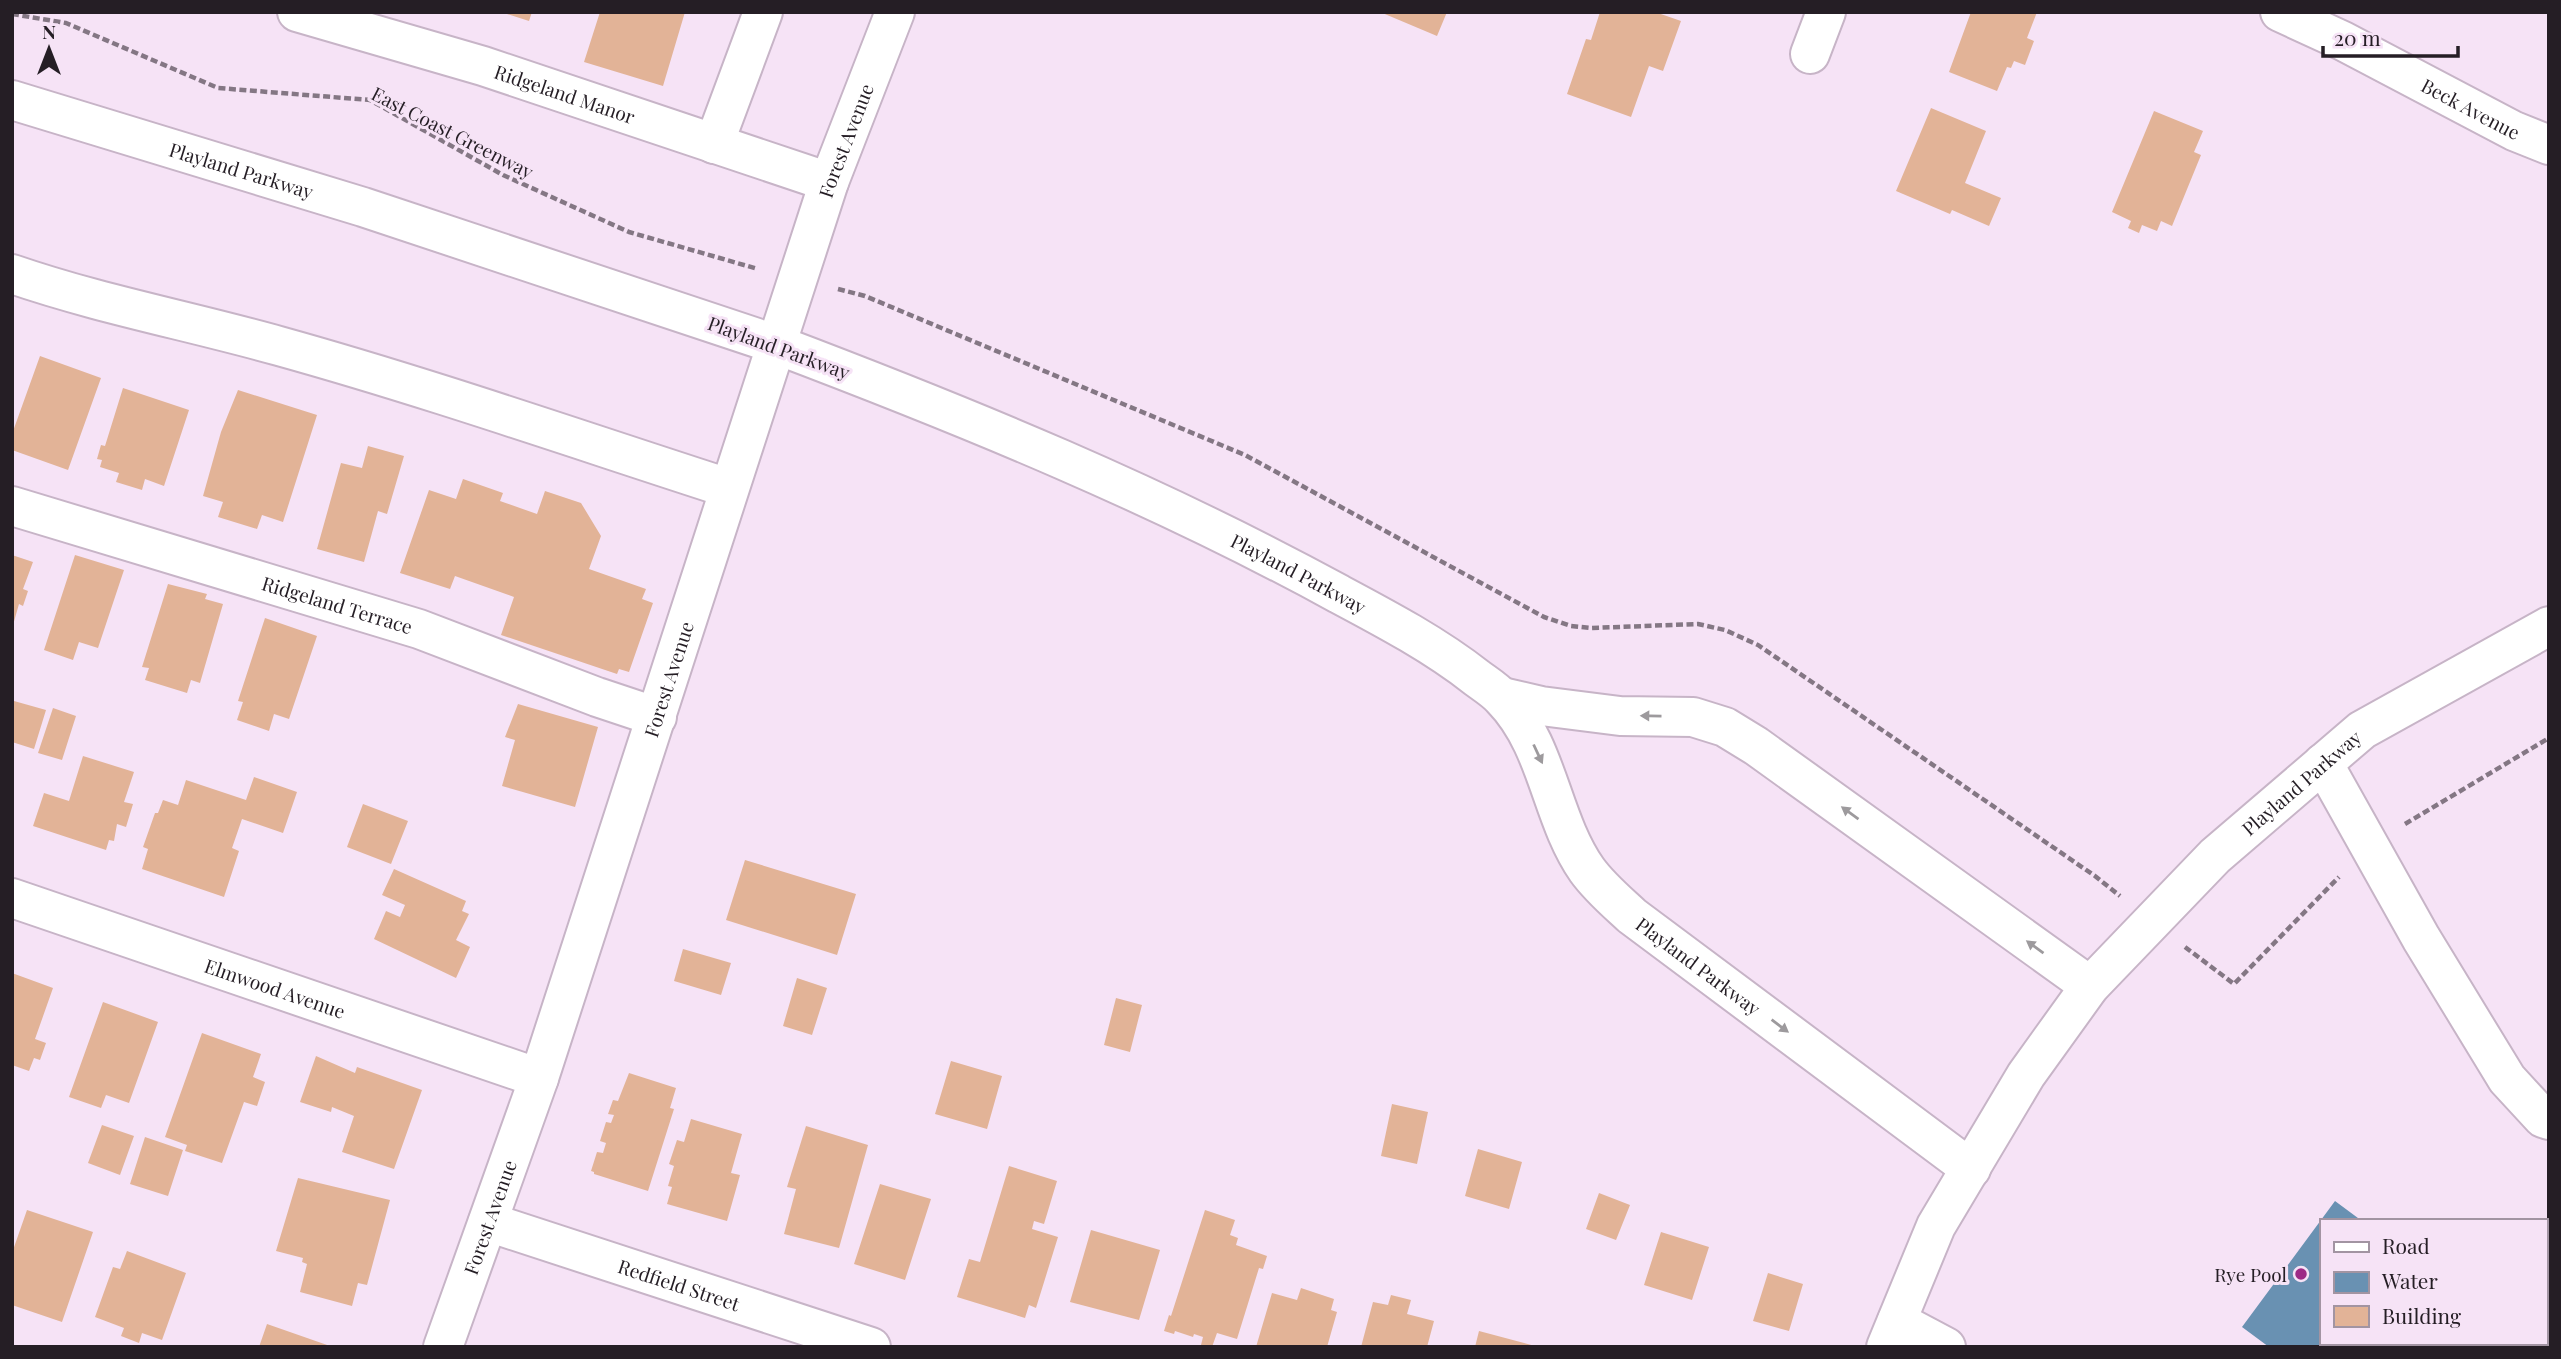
<svg xmlns="http://www.w3.org/2000/svg" width="2561" height="1359" font-family="'Playfair Display',serif">
  <style>
    .water { fill: #6991b2 }
    .building { fill: #e2b397 }
    .lines { fill: none; stroke-linecap: round; stroke-linejoin: round }
    .minor-casing { stroke: #c7b4c7; stroke-width: 42 }
    .major-casing { stroke: #c7b4c7; stroke-width: 42 }
    .path { stroke: #847784; stroke-width: 4.5; stroke-dasharray: 7 3.5; stroke-linecap: butt }
    .minor { stroke: #fff; stroke-width: 38 }
    .major { stroke: #fff; stroke-width: 38 }
    .oneway { fill: #9d9a9d }
    .poi-dot { fill: #9d2a86; stroke: #f6e3f6; stroke-width: 2.5 }
    .labels { text-anchor: middle; dominant-baseline: central; stroke-width: 6; stroke-linejoin: round; paint-order: stroke }
    .street-label { font-size: 19px; fill: #251e25; stroke: #f6e3f6 }
    .poi-label { font-size: 19px; fill: #251e25; stroke: #f6e3f6; text-anchor: end }
  </style>
  <rect width="100%" height="100%" fill="#f6e3f6"/>
  <!-- water -->
  <path class="water" d="M2335 1201 2362 1221H2321V1343H2527L2532 1347H2269L2242 1327Z"/>
  <!-- building -->
  <path class="building" d="M501 12H532L529 21Z
    M600 12H685L663 86 584 62Z
    M1380 12H1447L1437 36Z
    M1600 12H1655L1681 21 1663 71 1649 66 1631 117 1567 94 1586 39 1591 40Z
    M1971 12H2037L2027 38 2034 41 2025 65 2014 61 2011 68 2007 67 1997 91 1949 72Z
    M1931 108 1986 131 1965 183 2001 198 1989 226 1952 210 1950 214 1896 191Z
    M2154 111 2203 131 2194 152 2201 155 2172 226 2161 221 2157 231 2142 225 2139 233 2128 228 2131 221 2112 212Z
    M40 356 101 378 68 470 12 450V434Z
    M123 388 189 410 164 486 145 479 142 490 116 482 119 473 100 467 102 460 97 459 101 445 105 446Z
    M238 390 317 415 283 522 262 515 257 529 218 517 223 502 203 496 221 432Z
    M368 446 404 456 387 514 378 511 364 562 317 549 341 463 362 468Z
    M463 479 503 493 500 501 537 514 545 491 581 503 601 536 589 569 646 589 642 599 653 603 629 672 619 669 617 674 501 635 514 597 455 576 450 589 400 573 429 490 456 499Z
    M12 555 33 562 23 589 28 591 23 606 19 604 13 625Z
    M75 555 124 570 98 648 79 642 73 660 44 650Z
    M168 584 207 594 205 599 223 604 200 683 191 680 187 693 145 680 149 668 142 667Z
    M265 618 317 636 289 719 274 714 269 731 237 720 243 702 238 701Z
    M14 701 46 710 34 749 12 742Z
    M518 704 598 727 575 807 502 786 515 740 505 737Z
    M53 708 76 716 62 760 38 753Z
    M83 756 134 772 124 802 133 804 126 827 117 824 114 841 109 840 106 850 33 826 44 793 69 801Z
    M254 777 297 792 283 833 242 819 232 848 239 851 224 897 142 869 148 849 143 847 155 813H158L163 800 178 805 186 780 246 800Z
    M363 804 408 821 391 864 347 847Z
    M745 860 856 894 837 955 726 920Z
    M394 869 466 901 462 911 469 914 456 940 470 947 456 978 374 939 386 911 400 917 405 905 382 895Z
    M683 949 731 963 721 995 674 981Z
    M12 973 53 988 35 1039 46 1043 40 1060 34 1058 29 1071 12 1065Z
    M797 978 827 988 812 1035 783 1026Z
    M1116 998 1142 1005 1130 1052 1104 1045Z
    M103 1002 158 1022 129 1103 106 1095 101 1108 69 1097Z
    M202 1033 261 1054 253 1077 265 1082 257 1106 244 1102 222 1163 185 1151 187 1145 165 1137Z
    M316 1056 355 1073 357 1067 422 1090 394 1169 342 1152 354 1116 332 1107 331 1112 300 1102Z
    M951 1061 1002 1076 987 1129 935 1114Z
    M629 1073 676 1088 670 1108 674 1109 648 1191 594 1174V1172L591 1171 597 1152 603 1153 606 1143 600 1141 606 1122 611 1123 614 1115 608 1114 613 1100 618 1101Z
    M1392 1104 1428 1112 1417 1164 1381 1156Z
    M691 1119 742 1134 731 1173 740 1175 727 1221 667 1204 672 1187 668 1186 674 1166 669 1164 677 1140 684 1142Z
    M102 1125 134 1136 120 1175 88 1163Z
    M806 1126 868 1145 839 1248 784 1234 796 1189 787 1187Z
    M145 1137 183 1150 168 1196 130 1184Z
    M1478 1149 1522 1162 1509 1209 1465 1196Z
    M1009 1166 1057 1181 1044 1224 1034 1221 1032 1229 1058 1237 1036 1308 1029 1305 1025 1318 957 1297 969 1259 980 1262Z
    M298 1178 390 1200 367 1285 358 1283 352 1306 300 1292 307 1264 302 1262 303 1258 276 1251Z
    M880 1184 931 1199 905 1280 854 1264Z
    M1599 1193 1630 1205 1616 1240 1586 1229Z
    M27 1210 93 1232 62 1322 12 1305V1253Z
    M1205 1210 1235 1220 1230 1235 1238 1238 1236 1245 1267 1256 1263 1269 1259 1268 1237 1339 1217 1333 1212 1347 1201 1345 1203 1337 1194 1334 1193 1337 1175 1331 1174 1334 1164 1331 1169 1315 1171 1316Z
    M1091 1230 1160 1250 1139 1320 1070 1302Z
    M1661 1232 1709 1247 1692 1300 1644 1285Z
    M127 1251 186 1273 162 1340 142 1333 139 1343 121 1336 124 1328 95 1317 113 1267 120 1269Z
    M1768 1273 1803 1284 1789 1331 1753 1321Z
    M1301 1288 1334 1299 1331 1310 1337 1312 1327 1347H1256L1272 1293 1297 1300Z
    M1391 1295 1411 1300 1407 1314 1434 1321 1427 1347H1361L1373 1302 1388 1305Z
    M267 1324 330 1346V1347H259Z
    M1479 1331 1535 1346V1347H1475Z"/>
  <g class="lines">
    <defs>
      <g id="minor">
        <path id="s1" d="M297 12 483 66 829 182"/>
        <path id="s2" d="M2280 12 2343 41 2514 131 2549 145"/>
        <path d="M1810 54 1826 12"/>
        <path d="M714 144 763 12"/>
        <path d="M12 274C99 304 190 321 279 346 430 388 579 440 728 488"/>
        <path id="s3" d="M775 344C968 417 1158 495 1339 594 1386 619 1435 645 1477 678 1485 684 1495 690 1502 698 1549 746 1550 817 1587 870 1600 888 1617 902 1632 916L1971 1169"/>
        <path id="s4" d="M12 506 419 629 597 697 657 717"/>
        <path d="M1502 697 1541 706 1620 716 1693 717 1725 727 1756 746 2090 986"/>
        <path d="M2323 763 2421 938 2507 1079 2543 1118 2549 1120"/>
        <path id="s5" d="M12 898 539 1078"/>
        <path id="s6" d="M488 1222 871 1347"/>
        <path d="M1897 1321 1946 1347"/>
        <path id="s7" d="M443 1347 539 1078 829 182 895 12"/>
        <path id="s8" d="M1886 1347 1936 1226 2026 1075 2090 986 2215 856 2362 730 2549 626"/>
      </g>
      <g id="major">
        <path id="s9" d="M12 100 363 207 775 344"/>
      </g>
    </defs>
    <!-- minor casing -->
    <use href="#minor" class="minor-casing"/>
    <!-- major casing -->
    <use href="#major" class="major-casing"/>
    <!-- path -->
    <path class="path" d="M12 14 66 23 218 88 370 100 503 175 629 232 758 269
      M838 289 865 296 1245 455 1544 617 1571 626 1591 628 1698 624 1725 630 1758 645 2095 876 2120 896
      M2405 824 2549 738
      M2185 947 2234 984 2339 877"/>
    <!-- minor -->
    <use href="#minor" class="minor"/>
    <!-- major -->
    <use href="#major" class="major"/>
  </g>
  <!-- one-way arrows -->
  <defs><path id="oneway-solid" d="M-6-.8H1V-3.2L6.5 0L1 3.2V.8H-6Z" transform="scale(1.75)"/></defs>
  <g class="oneway">
    <use href="#oneway-solid" transform="translate(1651 716) rotate(-179)"/>
    <use href="#oneway-solid" transform="translate(1538 754) rotate(65)"/>
    <use href="#oneway-solid" transform="translate(1850 813) rotate(-144)"/>
    <use href="#oneway-solid" transform="translate(2035 947) rotate(-144)"/>
    <use href="#oneway-solid" transform="translate(1780 1026) rotate(37)"/>
  </g>
  <!-- markers -->
  <circle class="poi-dot" cx="2301" cy="1274" r="7"/>
  <g class="labels">
    <!-- street labels -->
    <g class="street-label">
      <text stroke="none"><textPath href="#s1" startOffset="280">Ridgeland Manor</textPath></text>
      <text stroke="none"><textPath href="#s2" startOffset="214">Beck Avenue</textPath></text>
      <text transform="translate(453 132) rotate(27)">East Coast Greenway</text>
      <text stroke="none"><textPath href="#s7" startOffset="1272">Forest Avenue</textPath></text>
      <text stroke="none"><textPath href="#s9" startOffset="240">Playland Parkway</textPath></text>
      <text transform="translate(779 347) rotate(20)">Playland Parkway</text>
      <text stroke="none"><textPath href="#s3" startOffset="572">Playland Parkway</textPath></text>
      <text stroke="none"><textPath href="#s4" startOffset="340">Ridgeland Terrace</textPath></text>
      <text stroke="none"><textPath href="#s7" startOffset="705">Forest Avenue</textPath></text>
      <text stroke="none"><textPath href="#s8" startOffset="710">Playland Parkway</textPath></text>
      <text stroke="none"><textPath href="#s3" startOffset="1152">Playland Parkway</textPath></text>
      <text stroke="none"><textPath href="#s5" startOffset="278">Elmwood Avenue</textPath></text>
      <text stroke="none"><textPath href="#s7" startOffset="138">Forest Avenue</textPath></text>
      <text stroke="none"><textPath href="#s6" startOffset="201">Redfield Street</textPath></text>
    </g>
    <!-- poi labels -->
    <g class="poi-label">
      <text x="2287" y="1274">Rye Pool</text>
    </g>
  </g>
  <!-- border -->
  <rect width="2561" height="1359" fill="none" stroke="#251e25" stroke-width="28"/>
  <!-- legend -->
  <rect x="2320" y="1219" width="228" height="126" fill="#f6e3f6" stroke="#a294a2" stroke-width="2"/>
  <rect x="2334" y="1242" width="35" height="10" fill="#ffffff" stroke="#a294a2" stroke-width="2"/>
  <text x="2382" y="1254" font-size="21" fill="#251e25">Road</text>
  <rect x="2334" y="1272" width="35" height="21" fill="#6991b2" stroke="#a294a2" stroke-width="2"/>
  <text x="2382" y="1289" font-size="21" fill="#251e25">Water</text>
  <rect x="2334" y="1306" width="35" height="21" fill="#e2b397" stroke="#a294a2" stroke-width="2"/>
  <text x="2382" y="1324" font-size="21" fill="#251e25">Building</text>
  <!-- north arrow -->
  <g transform="translate(49 49)" stroke="#f6e3f6" stroke-width="5" paint-order="stroke">
  <path d="M0-5L12 26L0 18L-12 26Z" fill="#251e25"/>
  <text y="-10" font-size="19" font-weight="bold" text-anchor="middle" fill="#251e25">N</text>
  </g>
  <!-- scale -->
  <path d="M2323 46v10h135v-10" fill="none" stroke="#251e25" stroke-width="3.5"/>
  <text x="2334" y="46" font-size="21" fill="#251e25" stroke="#f6e3f6" stroke-width="5" paint-order="stroke">20 m</text>
</svg>
